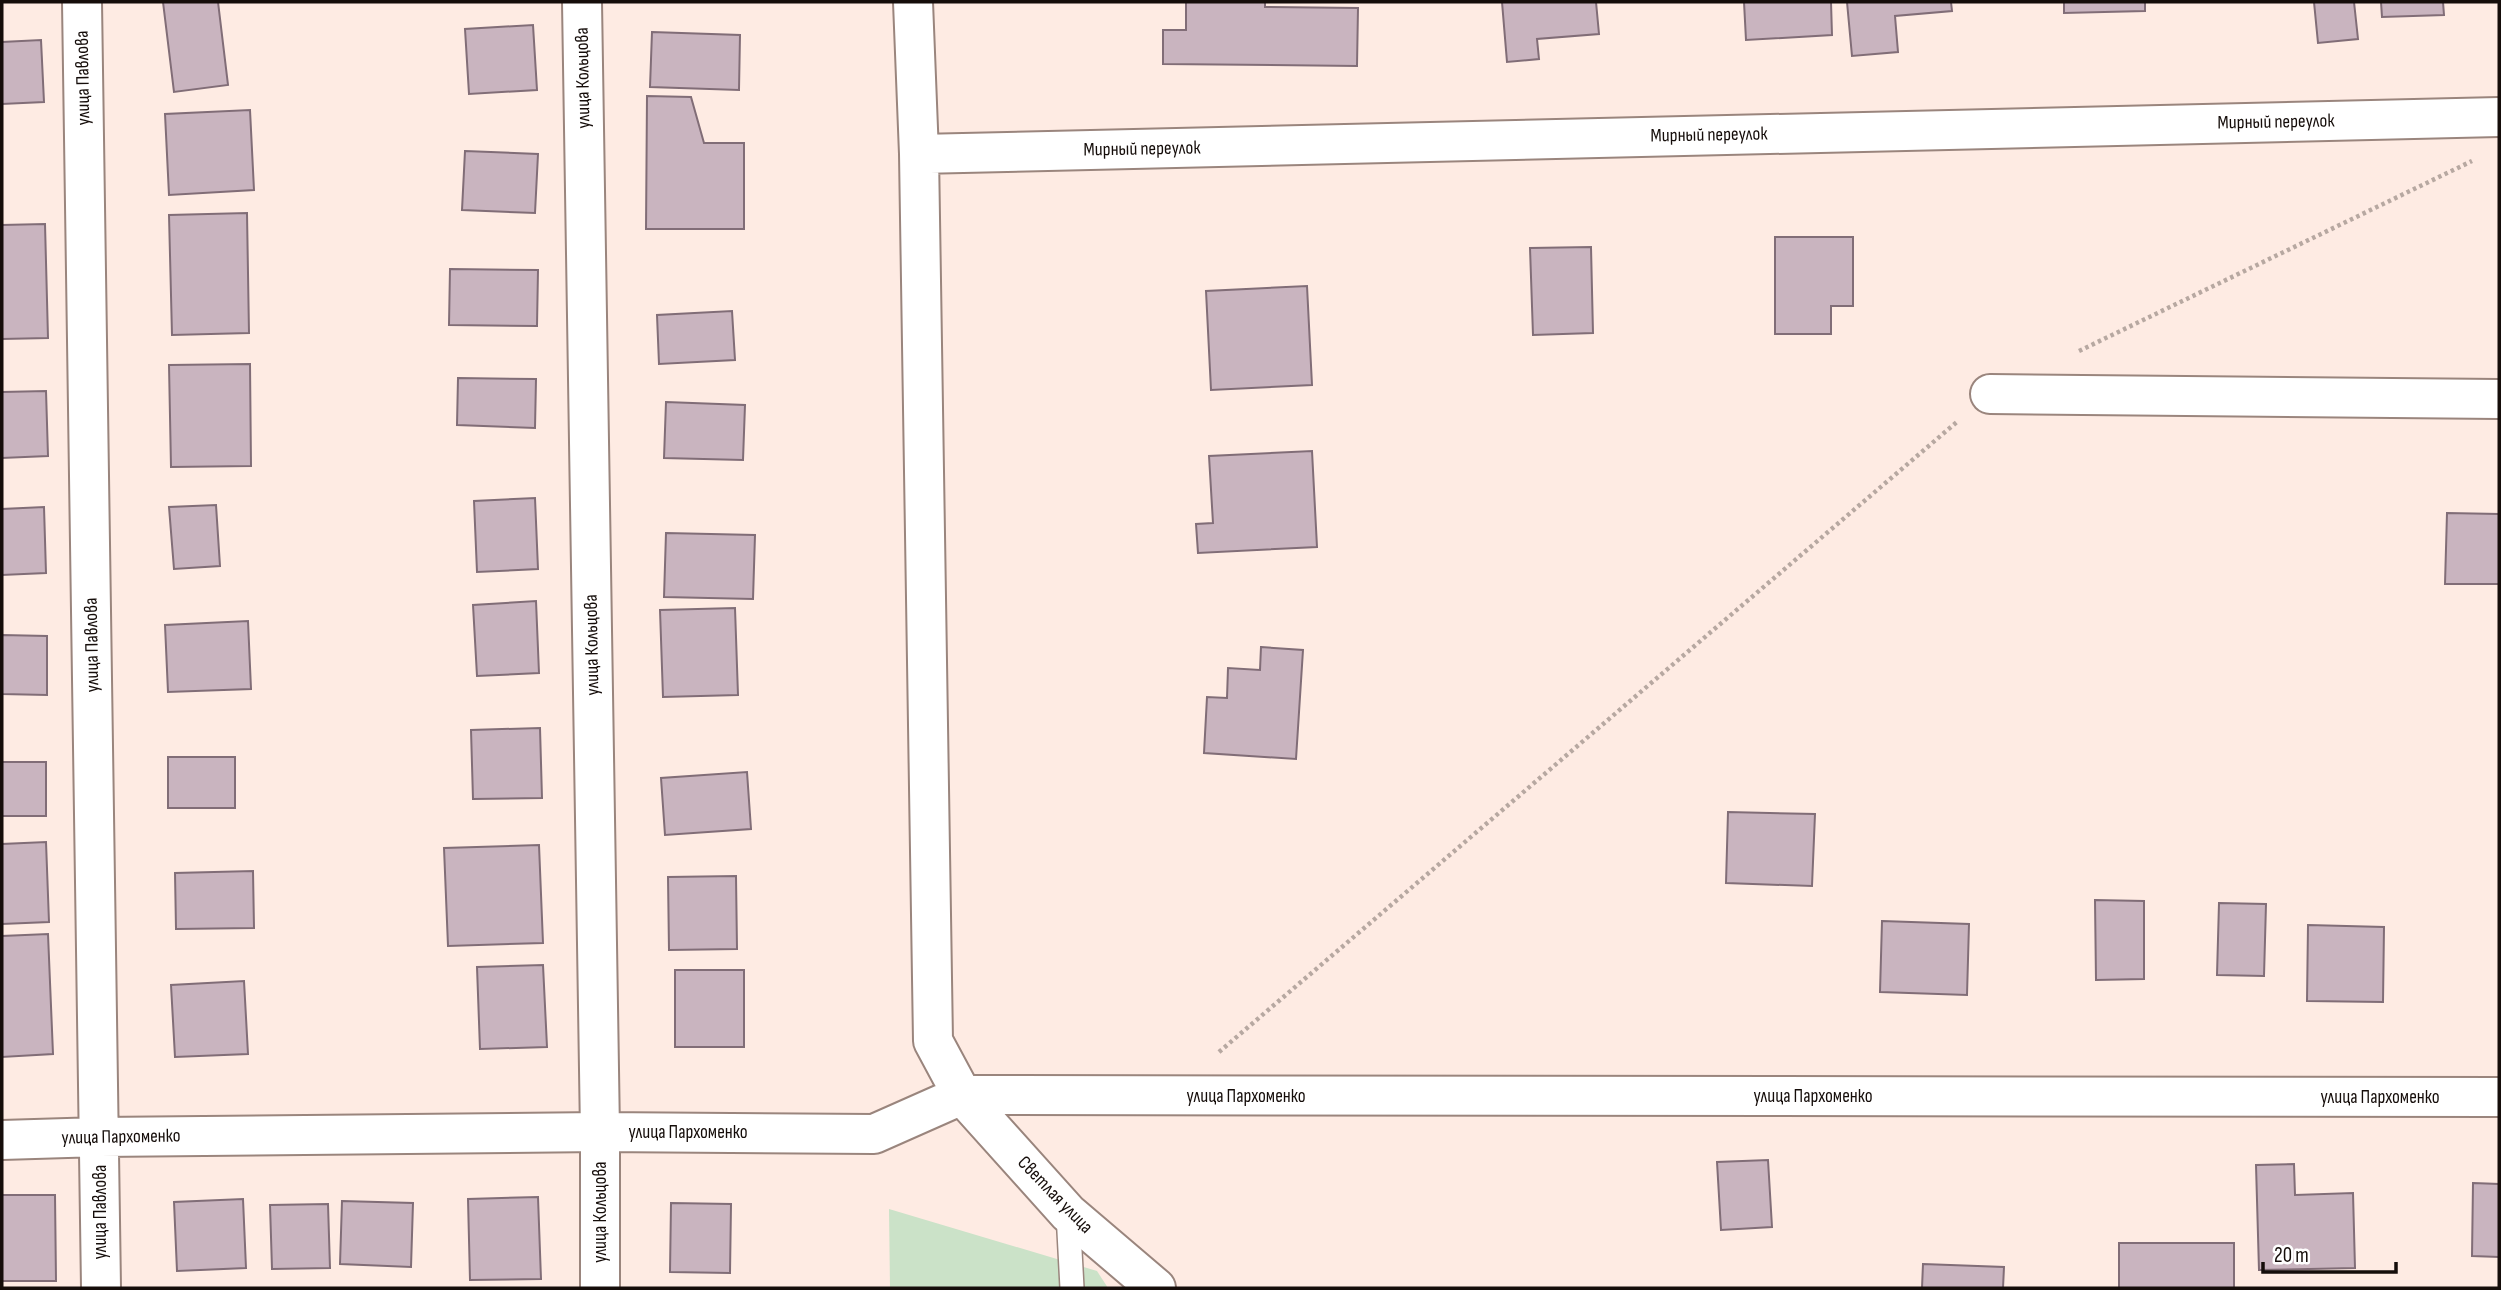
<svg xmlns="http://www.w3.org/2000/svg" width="2501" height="1290" font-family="'Sofia Sans Condensed',sans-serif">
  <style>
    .green { fill: #cbe2c8 }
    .building { fill: #c9b4bf; stroke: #816d77; stroke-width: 2 }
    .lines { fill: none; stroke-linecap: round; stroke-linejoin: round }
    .lane-casing { stroke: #9a857d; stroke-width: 26 }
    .street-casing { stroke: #9a857d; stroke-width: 42 }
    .path { stroke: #b7a8a1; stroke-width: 4.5; stroke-dasharray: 3.5 3.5; stroke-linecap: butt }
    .lane { stroke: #fff; stroke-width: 23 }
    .street { stroke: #fff; stroke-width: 38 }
    .labels { text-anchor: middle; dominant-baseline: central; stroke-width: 5; stroke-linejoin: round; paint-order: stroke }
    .street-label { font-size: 19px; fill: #150d0a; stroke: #fff }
  </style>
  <rect width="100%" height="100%" fill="#feebe3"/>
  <!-- green -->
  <path class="green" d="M889 1209 1097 1271 1108 1288H890Z"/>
  <!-- building -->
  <path class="building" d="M163 2H218L228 85 174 92Z
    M1186 2H1265V7L1358 8 1357 66 1163 64V30H1186Z
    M1502 2H1596L1599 34 1537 39 1539 59 1507 62Z
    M1744 2H1831L1832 35 1746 40Z
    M1847 2H1951L1952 11 1895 16 1898 52 1852 56Z
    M2064 2H2145V11L2064 13Z
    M2314 2H2354L2358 39 2318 43Z
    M2381 2H2443L2444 15 2382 17Z
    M533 25 537 90 469 94 465 29Z
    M652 32 740 35 739 90 650 87Z
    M41 40 44 102 2 104V42Z
    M647 96 691 97 704 143H744V229H646Z
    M250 110 254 190 169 195 165 114Z
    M465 151 538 154 535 213 462 210Z
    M247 213 249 333 172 335 169 215Z
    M45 224 48 338 2 339V225Z
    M1775 237H1853V306H1831V334H1775Z
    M1591 247 1593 333 1533 335 1530 248Z
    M450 269 538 270 537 326 449 325Z
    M1307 286 1312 385 1211 390 1206 291Z
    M732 311 735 360 659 364 657 315Z
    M250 364 251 466 171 467 169 365Z
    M458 378 536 379 535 428 457 425Z
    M46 391 48 456 2 458V392Z
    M666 402 745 405 743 460 664 458Z
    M1312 451 1317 547 1198 553 1196 524 1213 523 1209 456Z
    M535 498 538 569 477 572 474 501Z
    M216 505 220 566 174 569 169 507Z
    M44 507 46 573 2 575V509Z
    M2447 513 2499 514V584H2445Z
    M666 533 755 535 753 599 664 597Z
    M536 601 539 673 477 676 473 605Z
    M735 608 738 695 663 697 660 610Z
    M248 621 251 689 168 692 165 625Z
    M2 635 47 636V695L2 694Z
    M1261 647 1303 650 1296 759 1204 753 1207 697 1227 698 1228 668 1260 670Z
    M540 728 542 798 473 799 471 730Z
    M168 757H235V808H168Z
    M2 762H46V816H2Z
    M747 772 751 829 665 835 661 778Z
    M1728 812 1815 814 1812 886 1726 883Z
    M46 842 49 922 2 924V844Z
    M539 845 543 943 448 946 444 848Z
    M253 871 254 928 176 929 175 873Z
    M736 876 737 949 669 950 668 877Z
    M2095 900 2144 901V979L2096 980Z
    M2219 903 2266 904 2264 976 2217 975Z
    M1882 921 1969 924 1967 995 1880 992Z
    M2308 925 2384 927 2383 1002 2307 1001Z
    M48 934 53 1054 2 1057V936Z
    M543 965 547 1047 480 1049 477 967Z
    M675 970H744V1047H675Z
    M244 981 248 1054 175 1057 171 985Z
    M1768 1160 1772 1227 1721 1230 1717 1162Z
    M2294 1164 2295 1195 2353 1193 2355 1268 2259 1270 2256 1165Z
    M2473 1183 2499 1184V1257L2472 1256Z
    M2 1195H55L56 1281H2Z
    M538 1197 541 1279 470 1280 468 1199Z
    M243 1199 246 1268 177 1271 174 1202Z
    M342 1201 413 1203 411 1267 340 1264Z
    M671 1203 731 1204 730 1273 670 1272Z
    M328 1204 330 1268 272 1269 270 1205Z
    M2119 1243H2234V1288H2119Z
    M1923 1264 2004 1267 2003 1288H1922Z"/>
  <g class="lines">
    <defs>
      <path id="lane" d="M1068 1213 1072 1288"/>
      <path id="street" d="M82 2 101 1288
        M582 2 600 1132V1288
        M913 2 919 154 933 1041 962 1095 1068 1213 1156 1288
        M919 154 2499 117
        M1990 394 2499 399
        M2 1140 100 1137 600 1132 874 1134 962 1095 2499 1097"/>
    </defs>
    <!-- lane casing -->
    <use href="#lane" class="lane-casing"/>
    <!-- street casing -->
    <use href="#street" class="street-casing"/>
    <!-- path -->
    <path class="path" d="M2079 351 2472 161
      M1219 1052 1958 421"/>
    <!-- lane -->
    <use href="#lane" class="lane"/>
    <!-- street -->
    <use href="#street" class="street"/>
  </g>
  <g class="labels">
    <!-- street labels -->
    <g class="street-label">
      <text transform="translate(83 78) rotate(-91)">улица Павлова</text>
      <text transform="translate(583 78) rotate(-91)">улица Кольцова</text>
      <text transform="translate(2276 122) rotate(-1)">Мирный переулок</text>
      <text transform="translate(1709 135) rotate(-1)">Мирный переулок</text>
      <text transform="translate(1142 149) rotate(-1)">Мирный переулок</text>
      <text transform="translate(92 645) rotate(-91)">улица Павлова</text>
      <text transform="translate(592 645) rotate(-91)">улица Кольцова</text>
      <text x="1246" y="1096">улица Пархоменко</text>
      <text x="1813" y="1096">улица Пархоменко</text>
      <text x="2380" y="1097">улица Пархоменко</text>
      <text x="688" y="1132">улица Пархоменко</text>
      <text transform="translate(121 1137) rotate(-1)">улица Пархоменко</text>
      <text transform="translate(1055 1195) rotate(46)">Светлая улица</text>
      <text transform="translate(100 1212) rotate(-90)">улица Павлова</text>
      <text transform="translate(600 1212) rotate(-90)">улица Кольцова</text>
    </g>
  </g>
  <!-- border -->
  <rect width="2501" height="1290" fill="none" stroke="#150d0a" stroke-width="7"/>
  <!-- scale -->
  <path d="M2263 1262v10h133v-10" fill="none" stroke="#150d0a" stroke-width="3.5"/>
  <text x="2274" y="1262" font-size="21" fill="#150d0a" stroke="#ffffff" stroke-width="5" paint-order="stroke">20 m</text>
</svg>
